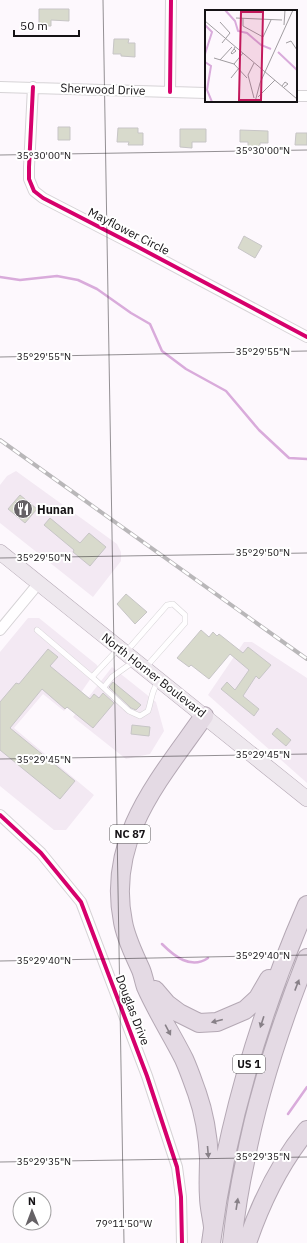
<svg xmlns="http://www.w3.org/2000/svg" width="307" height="1243" font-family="'IBM Plex Sans',sans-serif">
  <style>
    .built { fill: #f3e9f3 }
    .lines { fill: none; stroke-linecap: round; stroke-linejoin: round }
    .stream { stroke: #d9abdb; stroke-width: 2.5 }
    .building { fill: #d8dacc; stroke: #c7c5c6 }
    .lane-casing { stroke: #d6d3d6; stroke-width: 6 }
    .street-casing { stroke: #d6d3d6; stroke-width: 12 }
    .primary-casing { stroke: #b4a8b4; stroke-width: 16 }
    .highway-casing { stroke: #b4a8b4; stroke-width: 20 }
    .lane { stroke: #fffeff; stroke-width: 5 }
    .street { stroke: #fffeff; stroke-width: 10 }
    .primary { stroke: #eee8ee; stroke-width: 15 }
    .highway { stroke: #e4dae4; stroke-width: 18 }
    .rail-casing { stroke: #b9b7b9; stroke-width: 4 }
    .rail { stroke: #fff; stroke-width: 2.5; stroke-dasharray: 8; stroke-linecap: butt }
    .cycleway-casing { stroke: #fff; stroke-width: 6 }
    .cycleway { stroke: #d6006c; stroke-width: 4 }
    .oneway { fill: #878087 }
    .ticks { fill: none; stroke: #151215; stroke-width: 1; stroke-opacity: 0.45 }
    .labels { text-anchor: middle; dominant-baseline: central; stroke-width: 4; stroke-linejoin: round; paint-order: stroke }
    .shield { fill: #fff; stroke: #5b595b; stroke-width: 1 }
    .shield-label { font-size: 11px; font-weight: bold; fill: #151215 }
    .street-label { font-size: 12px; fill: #151215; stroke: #fff }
    .poi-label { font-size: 12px; font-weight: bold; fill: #151215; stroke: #fff; text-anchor: start }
    .inset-river { fill: none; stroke: #d9abdb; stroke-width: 2 }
    .inset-road { fill: none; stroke: #a09ca0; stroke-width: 1 }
    .view { fill: #c2185b; fill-opacity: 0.15; stroke: #c2185b; stroke-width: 2 }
    .inset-edge { fill: none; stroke: #151215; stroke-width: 2 }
    .ticks-label { font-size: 10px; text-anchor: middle; fill: #151215; stroke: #fff; stroke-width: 4; stroke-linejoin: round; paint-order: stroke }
  </style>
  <rect width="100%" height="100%" fill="#fdf8fd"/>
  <!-- built -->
  <path class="built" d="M16 471 117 544 121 552V561L93 597 0 523V485L7 476Z
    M28 618H39L97 665 98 668 82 691 64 711 43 694 14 728 94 795 66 830H54L0 786V652Z
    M244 642H252L307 678V783L208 695Z
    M112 667 156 702 164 731 150 754 126 759 73 717Z"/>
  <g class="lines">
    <!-- stream -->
    <path class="stream" d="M0 277 20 280 57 276 78 280 97 289 131 313 150 324 162 351 186 369 226 391 259 430 289 458 307 459
      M162 944C174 956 191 970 208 958
      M288 1114 307 1087"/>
  </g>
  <!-- building -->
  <path class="building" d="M39 9H69V21L51 20V26H39Z
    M114 39H129L128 43H135V57L121 56V54H113Z
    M58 127H70V140H58Z
    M118 128H138V133H143V145H128L129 142H117Z
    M180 129H206V142H192V148L180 147Z
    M240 130 268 131V143H260V151L248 150V142H240Z
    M296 133H307V145H295Z
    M244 236 262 246 255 258 238 248Z
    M20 495 37 509 25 523 8 509Z
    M50 518 80 543 89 533 106 547 90 566 73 552 74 550 44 525Z
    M126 594 147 612 135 624 117 604Z
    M201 630 209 637 213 632 217 636 219 634 243 653 248 647 271 665 259 679 256 676 243 696 259 709 254 716 221 689 227 682 235 690 249 670 230 654 209 679 191 665 189 667 177 658Z
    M48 649 58 657 50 666 90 699 94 694 99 698 103 693 114 703 93 728 67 707 65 709 42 689 10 728 75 781 60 799 0 750V702L16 683 19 684Z
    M113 682 141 705 136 710 131 708 109 687Z
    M132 725 150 727 149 736 131 734Z
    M277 728 291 740 286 746 272 734Z"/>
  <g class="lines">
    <defs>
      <path id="lane" d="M37 630 92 677 119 648
        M126 652 167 605 173 604 185 615V623L146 667
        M92 677 129 711 140 716 148 711C152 699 151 692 158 682
        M104 687 112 677 133 662"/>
      <path id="street" d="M0 87 206 93
        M33 87 29 167V179L34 191 43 198 138 247 307 337
        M170 92 171 0
        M296 96H307
        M0 630 38 584
        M0 815 41 853 81 902 147 1076 177 1167 181 1197 182 1243"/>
      <path id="primary" d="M0 552 307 799"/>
      <path id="highway" d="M204 716C160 779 106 838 123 922 126 939 134 954 141 970 143 975 144 981 146 987 157 1012 172 1035 184 1059 189 1070 193 1082 197 1093 204 1113 208 1137 209 1158 209 1171 208 1184 209 1197 209 1207 212 1217 213 1227
        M155 990 167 1004 179 1013 199 1023 217 1022 245 1010 258 998 269 979
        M211 1243C226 1126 260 1013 307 905
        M232 1243C235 1216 239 1189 245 1162 258 1092 281 1024 307 958
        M247 1243C261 1202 279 1164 307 1130"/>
    </defs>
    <!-- lane casing -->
    <use href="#lane" class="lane-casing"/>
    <!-- street casing -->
    <use href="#street" class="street-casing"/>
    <!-- primary casing -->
    <use href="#primary" class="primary-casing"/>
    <!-- highway casing -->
    <use href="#highway" class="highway-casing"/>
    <!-- lane -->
    <use href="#lane" class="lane"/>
    <!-- street -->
    <use href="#street" class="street"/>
    <!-- primary -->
    <use href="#primary" class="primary"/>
    <!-- highway -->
    <use href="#highway" class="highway"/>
    <defs>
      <path id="rail" d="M0 440 307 659"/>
    </defs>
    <!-- rail casing -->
    <use href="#rail" class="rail-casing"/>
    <!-- rail -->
    <use href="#rail" class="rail"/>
    <defs>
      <path id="cycleway" d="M33 87 29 167V179L34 191 43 198 138 247 307 337
        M170 92 171 0
        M0 815 41 853 81 902 147 1076 177 1167 181 1197 182 1243"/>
    </defs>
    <!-- cycleway casing -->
    <use href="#cycleway" class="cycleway-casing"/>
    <!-- cycleway -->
    <use href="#cycleway" class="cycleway"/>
  </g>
  <!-- one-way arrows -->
  <defs><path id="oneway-solid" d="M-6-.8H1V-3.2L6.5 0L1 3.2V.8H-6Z"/></defs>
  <g class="oneway">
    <use href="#oneway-solid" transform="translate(297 985) rotate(-69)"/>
    <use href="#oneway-solid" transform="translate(217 1021) rotate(166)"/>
    <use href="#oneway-solid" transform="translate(262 1022) rotate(108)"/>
    <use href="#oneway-solid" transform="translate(168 1030) rotate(62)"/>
    <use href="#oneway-solid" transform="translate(208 1152) rotate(85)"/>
    <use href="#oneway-solid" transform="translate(237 1204) rotate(-81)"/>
  </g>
  <!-- ticks -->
  <path class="ticks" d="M103 0 124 1243M0 155 307 150M0 357 307 351M0 558 307 553M0 759 307 754M0 961 307 955M0 1162 307 1157"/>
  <!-- icons -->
  <defs>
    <symbol id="restaurant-disc" viewBox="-11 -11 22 22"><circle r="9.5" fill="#666266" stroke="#fff"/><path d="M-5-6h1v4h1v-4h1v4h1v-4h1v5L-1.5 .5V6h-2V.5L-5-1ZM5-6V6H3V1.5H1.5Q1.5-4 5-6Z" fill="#fff"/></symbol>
  </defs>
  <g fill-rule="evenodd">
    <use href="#restaurant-disc" x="12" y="498" width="22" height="22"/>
  </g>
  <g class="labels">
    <!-- shield labels -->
    <g class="shield">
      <rect x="110" y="825" width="40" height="18" rx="3"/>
      <rect x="233" y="1055" width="32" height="18" rx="3"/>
    </g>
    <g class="shield-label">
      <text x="130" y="834">NC 87</text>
      <text x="249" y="1064">US 1</text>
    </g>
    <!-- street labels -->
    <g class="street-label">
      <text transform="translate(103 89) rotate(2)">Sherwood Drive</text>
      <text transform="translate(129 231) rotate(27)">Mayflower Circle</text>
      <text transform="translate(154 675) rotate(38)">North Horner Boulevard</text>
      <text transform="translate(133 1010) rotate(69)">Douglas Drive</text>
    </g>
    <!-- poi labels -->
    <g class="poi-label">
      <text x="37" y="509">Hunan</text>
    </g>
  </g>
  <!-- overview -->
  <g transform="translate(205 10)">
    <rect width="92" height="92" fill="#fdf8fd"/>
    <path class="inset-river" d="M20 0 30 11 33 21 42 23 56 35 66 39M0 15 7 22 0 44M73 42 92 60M0 52 6 56 2 80 7 92"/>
    <path class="inset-road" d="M31 8 77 10M38 8V16L58 27 66 10M0 11 92 89M15 12 25 23 17 33M79 15 80 0M81 33 86 31 92 40M29 39 31 41 27 44 26 43 29 39 30 37M9 48 29 54 42 68M15 50 27 37M29 54 38 43M26 68 34 58M77 76 80 72 83 74 79 77M53 87 70 70M49 88 43 65 49 53M50 92 55 73 88 0"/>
    <path class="view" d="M36 2H58L56 90H34Z"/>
    <rect width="92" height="92" class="inset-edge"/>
  </g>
  <g class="ticks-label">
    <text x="263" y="154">35°30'00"N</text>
    <text x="44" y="159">35°30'00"N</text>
    <text x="263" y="355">35°29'55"N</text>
    <text x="44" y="360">35°29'55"N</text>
    <text x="263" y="556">35°29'50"N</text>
    <text x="44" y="561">35°29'50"N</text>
    <text x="263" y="758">35°29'45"N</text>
    <text x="44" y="763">35°29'45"N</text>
    <text x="263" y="959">35°29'40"N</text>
    <text x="44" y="964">35°29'40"N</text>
    <text x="263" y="1160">35°29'35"N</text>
    <text x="44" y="1165">35°29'35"N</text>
    <text x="124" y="1227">79°11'50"W</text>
  </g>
  <!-- north arrow -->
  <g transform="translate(32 1211) rotate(359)"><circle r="19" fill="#ffffff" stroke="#a1a0a1"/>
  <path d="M0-3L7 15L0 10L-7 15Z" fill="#666266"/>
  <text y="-6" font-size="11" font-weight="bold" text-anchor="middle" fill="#151215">N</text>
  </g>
  <!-- scale -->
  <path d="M14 30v6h65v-6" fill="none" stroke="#151215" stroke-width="2"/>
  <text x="20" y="30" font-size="12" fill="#151215" stroke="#ffffff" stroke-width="3" paint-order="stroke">50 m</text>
</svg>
